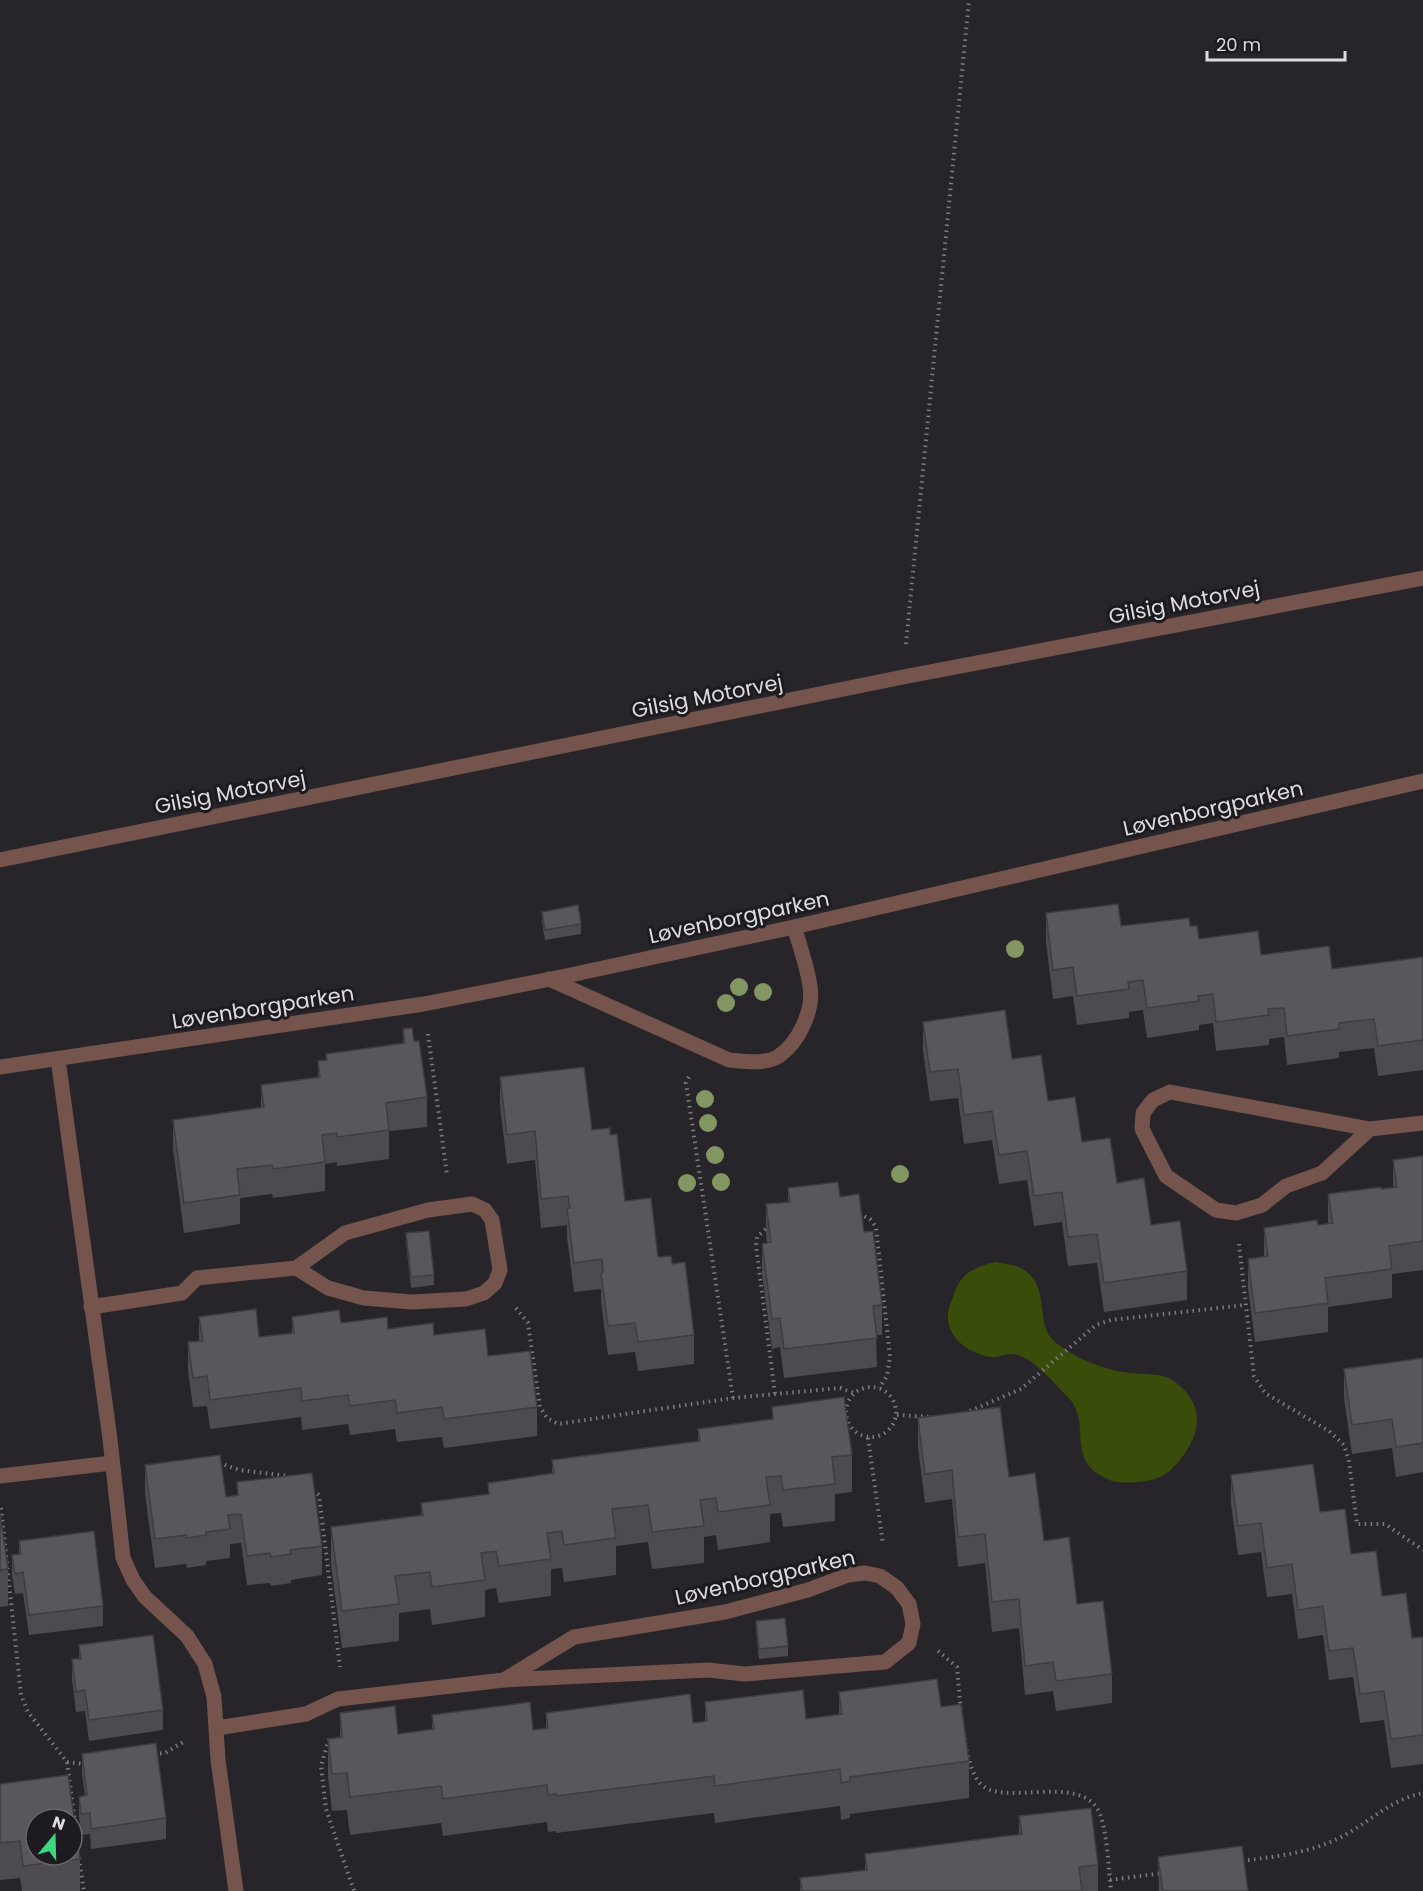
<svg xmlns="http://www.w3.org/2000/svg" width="1423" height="1891" font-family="Poppins,sans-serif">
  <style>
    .green { fill: #3a4c0a }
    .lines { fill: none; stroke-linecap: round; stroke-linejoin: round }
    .path { stroke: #7d7c7f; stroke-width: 4; stroke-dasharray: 1.5 4.5; stroke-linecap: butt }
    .lane { stroke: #74544d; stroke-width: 15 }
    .street { stroke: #74544d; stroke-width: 15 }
    .tree { fill: #839561 }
    .wall { fill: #4d4b4f }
    .building { fill: #59575c; stroke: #3e3d40; stroke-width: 1.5; fill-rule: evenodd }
    .labels { text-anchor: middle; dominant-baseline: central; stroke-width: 6; stroke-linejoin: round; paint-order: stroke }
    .street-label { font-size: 21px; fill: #dddcdf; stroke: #1d1b20 }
  </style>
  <rect width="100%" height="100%" fill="#272529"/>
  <!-- green -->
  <path class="green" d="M995 1262C1003 1264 1014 1264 1021 1268 1053 1286 1033 1324 1055 1342 1076 1359 1104 1370 1130 1373 1144 1375 1161 1372 1174 1381 1211 1408 1198 1442 1172 1469 1158 1483 1135 1483 1116 1482 1110 1481 1106 1478 1100 1475 1067 1456 1092 1420 1067 1396 1054 1383 1033 1357 1014 1354 1007 1353 999 1358 992 1357 971 1355 946 1338 948 1314 948 1309 951 1302 953 1297 960 1273 973 1268 995 1262Z"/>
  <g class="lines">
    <!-- path -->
    <path class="path" d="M906 644 969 0
      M428 1034 447 1175
      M689 1077 686 1083 733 1398
      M859 1214 870 1219 876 1227 890 1357 887 1376 879 1388
      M770 1225 757 1237 756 1246 775 1394
      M1239 1244 1254 1376 1265 1393 1329 1431 1344 1445 1349 1461 1357 1524H1385L1423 1550
      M516 1308 528 1323 540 1407 547 1418 558 1424 733 1398 840 1388 854 1393
      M846 1412a25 25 0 1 1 50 0a25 25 0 1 1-50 0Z
      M970 1411 1021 1389 1096 1325 1111 1320 1245 1305
      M897 1415 930 1417
      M868 1438 883 1544
      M219 1463 240 1470 288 1476
      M313 1490 319 1495 340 1667
      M1 1508 21 1695 28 1712 67 1762 77 1838
      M938 1651 957 1667C960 1696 962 1761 979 1782 1000 1810 1082 1770 1100 1814 1107 1832 1109 1871 1111 1891
      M329 1739 321 1766 326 1809 354 1891
      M154 1754 165 1753 185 1741
      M67 1762 84 1764
      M79 1858 84 1891
      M1242 1861C1278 1856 1312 1853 1345 1835 1372 1820 1392 1799 1423 1793
      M1110 1880 1163 1873"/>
    <!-- lane -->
    <path class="lane" d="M0 860 903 677 1423 578
      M549 979 729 1060C744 1061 765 1065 779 1056 799 1042 814 1010 810 986 807 966 800 946 794 927"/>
    <!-- street -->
    <path class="street" d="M58 1059 110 1439 123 1558 133 1580 145 1597 187 1636 205 1664 214 1697 218 1760 236 1891
      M0 1067 424 1004 561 977 794 927 1423 781
      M1370 1129 1322 1173 1286 1186 1262 1205 1236 1213 1216 1210 1166 1176 1142 1129 1143 1113 1153 1100 1170 1092 1370 1129 1423 1123
      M91 1307 182 1293 197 1278 296 1268 328 1288 364 1298 412 1302 466 1299 484 1293 495 1283 500 1270 492 1220 485 1210 472 1204 428 1210 345 1233 296 1268
      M0 1476 112 1463
      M217 1728 306 1714 338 1699 504 1680 708 1670 745 1674 885 1662 909 1643 913 1624 909 1604 897 1588 880 1576 865 1573 848 1575 808 1590 725 1612 574 1637 504 1680"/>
  </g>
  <!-- trees -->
  <g class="tree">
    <circle cx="1015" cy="949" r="9"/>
    <circle cx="739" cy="987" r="9"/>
    <circle cx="763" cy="992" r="9"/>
    <circle cx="726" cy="1003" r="9"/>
    <circle cx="705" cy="1099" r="9"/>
    <circle cx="708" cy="1123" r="9"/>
    <circle cx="715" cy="1155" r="9"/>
    <circle cx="900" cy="1174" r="9"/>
    <circle cx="721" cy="1182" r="9"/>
    <circle cx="687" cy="1183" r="9"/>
  </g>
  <!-- wall -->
  <path class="wall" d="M542 912 581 924V934L545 940 542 922Z
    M1046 913 1121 926H1190L1199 939 1261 955 1332 969 1423 957V1070L1378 1076 1374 1048 1339 1052V1058L1287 1065 1284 1037 1269 1039V1045L1216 1051 1213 1023 1199 1025V1030L1147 1038 1143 1010 1129 1012V1018L1077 1025 1073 996 1053 999 1046 942Z
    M923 1022 1012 1059 1117 1183 1187 1271V1300L1104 1312 1097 1263 1068 1266 1062 1222 1034 1226 1027 1180 999 1184 992 1140 964 1144 958 1098 930 1101 923 1051Z
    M403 1029 414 1041 427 1097V1127L389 1131V1159L337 1166V1162L325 1164V1191L273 1198 272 1194 240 1198V1224L184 1233 173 1149V1120L261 1107V1085L318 1077V1061L326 1060V1054L403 1043Z
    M500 1077 592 1130 610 1135 625 1201 658 1257 672 1264 694 1335V1364L638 1371 635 1352 608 1355 601 1302V1289L574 1292 567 1237V1225L541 1228 535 1160 507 1164 500 1106Z
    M1423 1156V1270L1392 1274V1298L1328 1307V1332L1255 1342 1248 1288V1259L1264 1256V1228L1318 1225 1328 1224V1194L1393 1188V1160Z
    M788 1188 840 1197 864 1232 882 1305V1335H876L877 1367 784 1378 780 1347 772 1349 762 1273V1244L767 1243 766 1233V1204L788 1202Z
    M406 1233 434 1275V1285L411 1288 406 1243Z
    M199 1317 259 1337 292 1333V1317L434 1335 488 1356 537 1407V1436L444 1448 442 1437 397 1442 395 1429 350 1435 348 1424 302 1430 301 1417 210 1429 207 1406 193 1407 188 1371V1342L199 1341Z
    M1423 1358V1472L1396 1477 1392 1448 1352 1454 1344 1398V1369Z
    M772 1407 852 1455V1492L835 1494V1521L783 1527 781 1513 770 1514V1542L718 1550 716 1535 704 1537V1563L652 1569 648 1542 616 1546V1575L564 1582 562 1568 551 1569V1596L499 1603 496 1588 485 1590V1617L432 1625 430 1609 399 1613V1641L342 1648 331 1565V1527L421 1515V1503L488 1494V1483L552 1474V1460L698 1441V1429L772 1419Z
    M918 1418 1009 1477 1077 1604 1112 1674V1703L1056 1711 1053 1691 1025 1695 1019 1628 992 1632 985 1563 958 1567 952 1499 925 1503 918 1447Z
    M145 1465 226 1497 237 1495V1482L322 1546V1575L291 1580V1583L271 1586 270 1583 247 1585 241 1543 230 1544V1558L206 1561V1565L187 1568 186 1564 155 1568 145 1494Z
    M1231 1475 1320 1512 1412 1638 1423 1637V1764L1391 1768 1384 1720 1360 1723 1353 1677 1329 1680 1323 1635 1298 1639 1292 1594 1267 1597 1261 1552 1238 1555 1231 1504Z
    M0 1513 8 1569V1606L0 1607Z
    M19 1541 103 1606V1626L29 1635 23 1593 15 1594 12 1575V1555L19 1554Z
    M756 1621 788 1646V1656L759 1659 756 1631Z
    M79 1645 163 1710V1730L89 1741 85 1711 76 1712 72 1680V1659H79Z
    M839 1692 941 1707 969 1761V1798L850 1814V1818L841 1820 840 1806 715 1823 714 1813 556 1833V1831L548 1832 547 1822 443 1836 441 1823 350 1835 347 1810 332 1811 328 1776V1739L340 1737V1713L398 1734 432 1729V1715L533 1730 546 1728V1713L693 1723 705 1721V1702L806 1719 839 1714Z
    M82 1754 166 1818V1839L91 1849 90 1834 81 1835 79 1817V1797L85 1796 82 1774Z
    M0 1784 80 1859V1891H22L20 1878 0 1880Z
    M1019 1816 1098 1865V1891H800V1878L865 1870V1854L1019 1835Z
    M1158 1857 1248 1891H1159Z"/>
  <!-- building -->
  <path class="building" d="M1118 904 1121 926 1189 918 1190 926H1197L1199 939 1258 931 1261 955 1329 946 1332 969 1423 957V1040L1378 1046 1374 1019 1339 1023V1029L1287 1036 1284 1008 1268 1009 1269 1015 1216 1022 1213 994 1198 996 1199 1001 1147 1008 1143 980 1128 982 1129 989 1077 996 1073 967 1053 970 1046 913Z
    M578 905 581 924 545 930 542 912Z
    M1005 1010 1012 1059 1041 1055 1048 1101 1075 1097 1082 1142 1110 1138 1117 1183 1144 1178 1151 1225 1180 1221 1187 1271 1104 1283 1097 1234 1068 1237 1062 1192 1034 1196 1027 1151 999 1155 992 1111 964 1115 958 1069 930 1072 923 1022Z
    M412 1028 414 1041H419L427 1097 386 1103 389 1130 337 1137V1133L322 1135 325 1162 273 1169 272 1165 237 1169 240 1195 184 1203 173 1120 264 1107 261 1085 320 1077 318 1061 327 1060 326 1054 405 1043 403 1029Z
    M584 1067 592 1130 610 1128V1135L617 1134 625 1201 651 1198 658 1257 671 1256 672 1264 685 1262 694 1335 638 1342 635 1323 608 1326 601 1273 603 1272 602 1259 574 1263 567 1208H570L568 1196 541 1199 535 1131 507 1135 500 1077Z
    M1423 1156V1241L1389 1246 1392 1269 1325 1278 1328 1303 1255 1313 1248 1259 1268 1256 1264 1228 1317 1220 1318 1225 1333 1223 1328 1194 1381 1187V1189L1397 1187 1393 1160Z
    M838 1182 840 1197 859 1194 864 1232 873 1231 882 1305 873 1306 877 1338 784 1349 780 1318 772 1319 762 1244 771 1242 766 1204 790 1202 788 1188Z
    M429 1231 434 1275 411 1277 406 1233Z
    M256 1309 259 1337 294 1333 292 1317 339 1310 341 1323 387 1317 388 1329 433 1323 434 1335 485 1329 488 1356 530 1351 537 1407 444 1419 442 1407 397 1413 395 1400 350 1406 348 1395 302 1401 301 1388 210 1400 207 1376 193 1378 188 1342 203 1341 199 1317Z
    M1423 1358V1443L1396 1447 1392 1419 1352 1425 1344 1369Z
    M844 1397 852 1455 832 1457 835 1484 783 1490 781 1476 766 1477 770 1505 718 1512 716 1498 700 1500 704 1526 652 1532 648 1505 612 1509 616 1538 564 1545 562 1531 547 1533 551 1559 499 1566 496 1551 481 1553 485 1580 432 1587 430 1572 395 1576 399 1604 342 1611 331 1527 423 1515 421 1503 489 1494 488 1483 554 1473 552 1460 700 1441 698 1429 773 1419 772 1407Z
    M1000 1407 1009 1477 1035 1473 1044 1541 1069 1537 1077 1604 1103 1601 1112 1674 1056 1681 1053 1662 1025 1666 1019 1599 992 1602 985 1534 958 1537 952 1470 925 1474 918 1418Z
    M220 1455 226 1497 238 1495 237 1482 312 1473 322 1546 290 1550 291 1554 271 1557 270 1553 247 1556 241 1514 228 1515 230 1529 206 1532V1535L187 1538 186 1535 155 1539 145 1465Z
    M1313 1464 1320 1512 1345 1509 1351 1554 1376 1551 1382 1596 1406 1593 1412 1638 1423 1637V1735L1391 1739 1384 1691 1360 1694 1353 1648 1329 1651 1323 1606 1298 1610 1292 1564 1267 1568 1261 1523 1238 1526 1231 1475Z
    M0 1513 8 1569 0 1570Z
    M94 1531 103 1606 29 1615 23 1572 15 1574 12 1555 21 1554 19 1541Z
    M785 1618 788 1646 759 1649 756 1621Z
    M153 1635 163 1710 89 1720 85 1690 76 1692 72 1659H81L79 1645Z
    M937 1679 941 1707 961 1704 969 1761 850 1777V1781L841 1783 840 1769 715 1786 714 1776 556 1796V1794L548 1795 547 1785 443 1799 441 1786 350 1797 347 1773 332 1774 328 1739 342 1737 340 1713 395 1706 398 1734 434 1729 432 1715 530 1702 533 1730 548 1728 546 1713 690 1694 693 1723 707 1721 705 1702 803 1690 806 1719 842 1714 839 1692Z
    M156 1743 166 1818 91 1829 90 1813 81 1814 79 1797 87 1795 82 1754Z
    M68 1775 80 1859 23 1866 20 1841 0 1843V1784ZM36 1819H72V1855H36Z
    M1091 1808 1098 1865 1079 1867 1082 1891H802L800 1878 867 1870 865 1854 1022 1834 1019 1816Z
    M1242 1846 1248 1891H1163L1158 1857Z"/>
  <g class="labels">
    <!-- street labels -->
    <g class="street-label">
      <text transform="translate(1184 602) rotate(-11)">Gilsig Motorvej</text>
      <text transform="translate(707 696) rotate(-11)">Gilsig Motorvej</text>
      <text transform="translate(230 792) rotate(-11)">Gilsig Motorvej</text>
      <text transform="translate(1213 808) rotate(-13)">Løvenborgparken</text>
      <text transform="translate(739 917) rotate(-12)">Løvenborgparken</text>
      <text transform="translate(263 1007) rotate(-9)">Løvenborgparken</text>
      <text transform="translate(765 1577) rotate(-13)">Løvenborgparken</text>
    </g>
  </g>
  <!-- north arrow -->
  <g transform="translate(54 1837) rotate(19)"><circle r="28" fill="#1d1b20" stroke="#6a686c" stroke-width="1.5"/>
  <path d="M0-4.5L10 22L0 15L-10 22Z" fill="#3cd77e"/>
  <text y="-9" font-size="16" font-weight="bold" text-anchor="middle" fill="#dddcdf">N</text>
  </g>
  <!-- scale -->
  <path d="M1207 51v9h138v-9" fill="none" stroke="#dddcdf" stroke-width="3"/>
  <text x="1216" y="51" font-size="18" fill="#dddcdf" stroke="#1d1b20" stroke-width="4.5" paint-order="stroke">20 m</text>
</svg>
